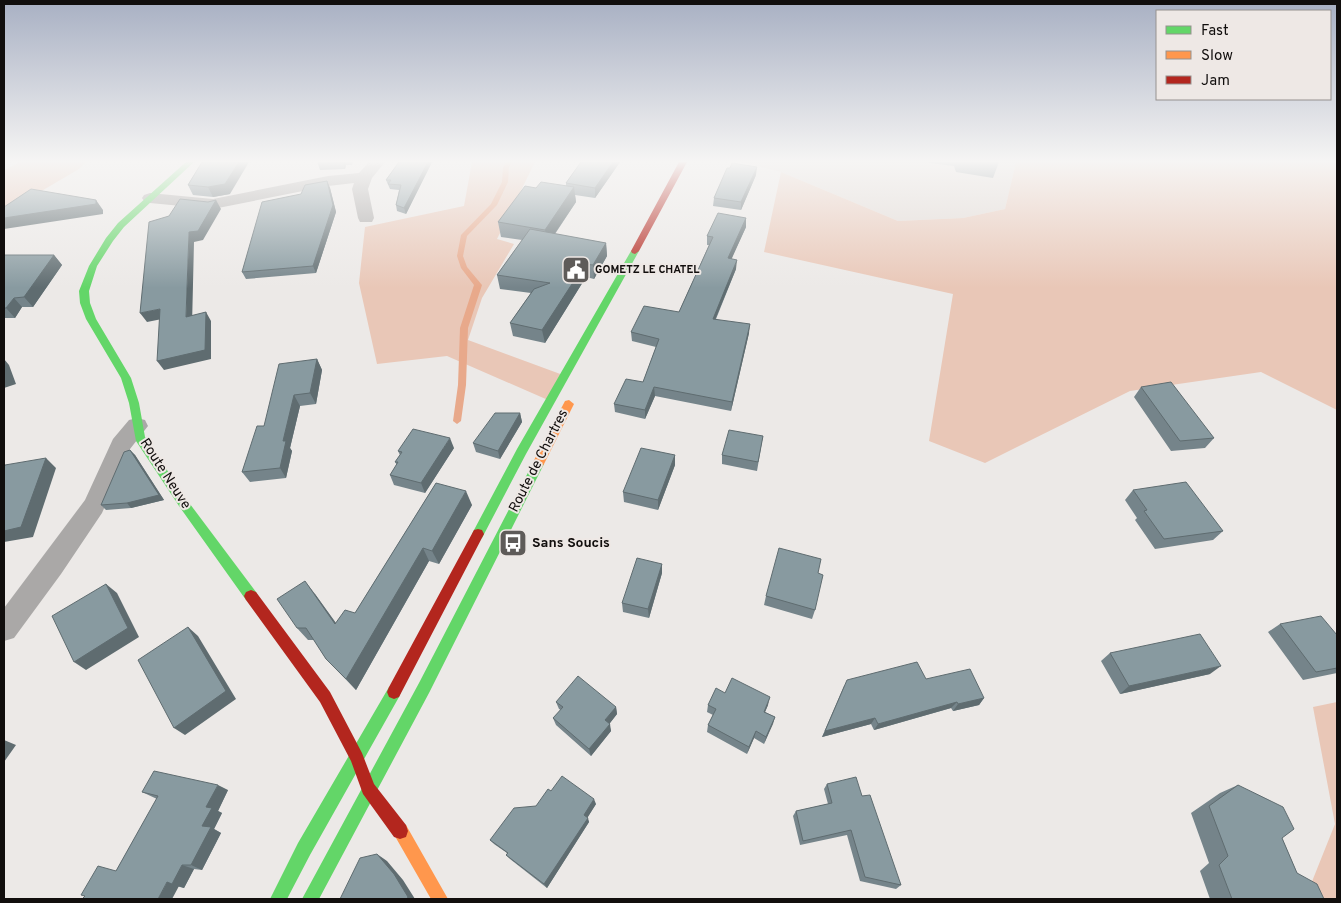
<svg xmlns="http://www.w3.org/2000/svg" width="1341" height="903" font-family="Overpass,sans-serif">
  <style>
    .built { fill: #e2dad5 }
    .green { fill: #e9c7b7 }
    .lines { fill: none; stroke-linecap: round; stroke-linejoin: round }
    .stream { fill: #e8a98b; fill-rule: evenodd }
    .street { fill: #aaa8a7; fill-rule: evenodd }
    .fast { fill: #63d668; fill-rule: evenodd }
    .slow { fill: #ff974d; fill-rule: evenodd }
    .jam { fill: #b3261e; fill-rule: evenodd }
    .wall { fill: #75848a }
    .shaded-wall { fill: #5f6c70 }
    .building { fill: #889aa0; stroke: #5f6c70 }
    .labels { text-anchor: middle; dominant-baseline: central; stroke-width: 4; stroke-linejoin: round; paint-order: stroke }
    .far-poi-label { font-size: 11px; font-weight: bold; fill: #110e0d; stroke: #eee8e5; text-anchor: start }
    .street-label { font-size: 14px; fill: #110e0d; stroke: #eee8e5 }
    .poi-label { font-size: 14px; font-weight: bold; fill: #110e0d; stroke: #eee8e5; text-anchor: start }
  </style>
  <rect width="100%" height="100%" fill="#ece9e7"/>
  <!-- built -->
  <path class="built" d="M742 162H1016L1005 209 963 218 898 221 781 172Z"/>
  <!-- green -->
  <path class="green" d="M21 162H86L79 169 4 213V170Z
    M472 162H535L497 239 514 244 482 298 468 340 563 375 548 400 447 356 377 364 359 283 365 227 464 206Z
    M1016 162H1337V410L1261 372 1130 391 985 463 929 441 953 294 764 252 781 172 898 221 963 218 1005 209Z
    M1337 702V899H1305L1335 824 1313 707Z"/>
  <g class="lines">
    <!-- stream -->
    <path class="stream" d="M506 162H512L509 167 508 182 497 205 467 236 463 256 467 267 482 285 468 328 466 385 461 421 457 424 453 421 458 385 460 328 474 285 461 268 457 256 461 235 491 204 502 182 503 167Z"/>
    <!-- street -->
    <path class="street" d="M369 162H385L372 178 368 189 374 218 372 222H360L358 218 352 189 354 183 328 186 213 209 150 203 144 201 142 198 144 195 150 193 213 199 328 176 359 173Z
      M137 418 145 420 148 426 130 449 102 513 61 574 14 638 4 641V608L85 500 113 439 129 420Z"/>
    <!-- fast -->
    <path class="fast" d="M186 162H194L124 227 113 241 97 266 89 291 90 303 96 319 131 378 139 403 145 437 187 500 256 592 258 596 256 600 251 602 246 600 179 506 136 441 129 403 121 378 86 319 80 303 79 291 89 266 106 238 118 223Z
      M635 248 639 251 526 454 482 538 478 539 474 538 472 534 474 530 517 449 631 251Z
      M538 460 542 461 544 464 429 693 319 899H302L419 683 534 461Z
      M394 685 399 687 401 692 399 697 310 855 287 899H270L298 843 389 687Z"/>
    <!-- slow -->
    <path class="slow" d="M569 400 574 404 544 464 542 467H534L532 464 565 401Z
      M400 823 406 825 448 899H431L392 831 394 825Z"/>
    <!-- jam -->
    <path class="jam" d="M679 162H687L639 251 635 254 632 253 631 251Z
      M478 529 482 530 484 534 399 697 394 699 389 697 387 692 389 687 474 530Z
      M251 590 256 592 330 692 362 753 374 784 406 825 408 831 406 837 400 839 394 837 363 794 351 761 320 702 246 600 244 596 246 592Z"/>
  </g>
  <!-- wall -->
  <path class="wall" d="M202 162 230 194 213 197 193 195 188 185Z
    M319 162H353L352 165H346L345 169 320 170 318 164Z
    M399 162H432L406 214 397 211 396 205 399 190 390 189 386 180Z
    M581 162H620L595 198 575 195 576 202 555 234 606 243 607 256 594 279 586 277 545 343 513 336 510 323 531 293 500 289 497 275 522 240 501 237 498 222 536 188 566 186V183Z
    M922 162H999L993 178 956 172 954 166Z
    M756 175 741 210 713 206 714 198Z
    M327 181 330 188 336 212 316 273 246 279 242 272 301 194Z
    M746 218V227L731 259 736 269 716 319 749 333 731 411 655 396 645 419 615 412 614 404 643 382 656 347 632 341 631 332 679 312 709 245H707V236Z
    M4 255H54L62 265 33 307H22L15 318H4Z
    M317 359 322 370 316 404 300 406 290 448 292 451 286 478 250 482 242 472 264 426Z
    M1141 387 1214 438 1205 448 1171 451 1134 397Z
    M520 413 522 422 500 459 476 452 473 443Z
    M763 436 757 471 722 464V455Z
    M454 448 425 493 394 485 390 475 397 465 395 462 400 455 398 451Z
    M130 450 135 455 164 500 131 508 106 510 101 505Z
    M675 455V465L658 510 624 502 623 492Z
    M436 483 472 505 439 564 429 561 356 690 326 659 314 640H308L297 628 315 594 336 623 355 613Z
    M1133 490 1223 531 1213 540 1155 549 1135 520 1137 518 1125 500Z
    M662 564V573L649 618 623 612 622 603Z
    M818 573 815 610 812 619 764 605 766 596Z
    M1280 624 1337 635V673L1303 680 1268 632Z
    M1110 653 1210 674 1120 694 1101 661Z
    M926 679 984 698 979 705 953 711 951 708 874 730 871 724 822 737 844 686Z
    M725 693 768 705 765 712 775 717 764 744 754 738 747 754 707 732 708 725 713 715 707 712 708 705Z
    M556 702 616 707 617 714 609 724 611 731 591 756 556 725 553 718 561 710 559 709Z
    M827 784 862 796 901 885 896 889 860 881 847 835 800 845 793 816 796 811 828 804 824 789Z
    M1238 785 1282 838 1297 873 1324 899H1210L1200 871 1209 863 1191 813 1220 793Z
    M228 790 218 811 222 813 214 829 221 833 202 870 194 869 184 888 116 871 157 799 142 792Z
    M551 791 596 804 587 818 589 822 547 888 510 859 506 855 507 853 494 844 490 840 536 806Z"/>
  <!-- shaded-wall -->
  <path class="shaded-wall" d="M239 162H249L230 194 213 197 208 187Z
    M343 162H345L346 165 345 169 343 163Z
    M428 162H432L406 214 404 208Z
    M613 162H620L595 198V188Z
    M757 167 756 175 741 210V202Z
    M327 181 330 188 336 212 316 273 313 266Z
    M574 187 576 202 547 245 545 230Z
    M96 200 103 210V214L4 229V218Z
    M216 200 221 209 203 240 194 242 192 326 186 317 189 232Z
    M746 218V227L728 267V258Z
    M606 243 607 256 594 279 593 265Z
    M54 255 62 265 33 307 24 297Z
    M737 260 736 269 712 327 713 319Z
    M585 264 586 277 545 343 542 330Z
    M14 298 22 307 15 318 6 308Z
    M160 309 167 318 147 322 140 313Z
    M206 312 211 321V359L164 370 157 361Z
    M750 324 749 333 731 411 732 402Z
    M4 359 9 365 16 384 4 388Z
    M317 359 322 370 316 404 310 393Z
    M654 387 655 396 645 419V410Z
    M294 395 300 406 290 448 292 451 286 478 280 468 283 441Z
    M520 413 522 422 500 459 498 451Z
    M450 438 454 448 425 493 421 483Z
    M130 450 135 455 164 500 131 508 127 503Z
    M675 455V465L658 510V500Z
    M46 458 56 468 33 537 4 542V531Z
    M466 491 472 505 439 564 432 551Z
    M423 548 429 561 356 690 346 679Z
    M662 564V573L649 618 648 609Z
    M305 581 315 594 345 636 335 624Z
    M106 584 117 593 139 637 86 670 74 662Z
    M188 627 198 636 236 699 185 735 174 728Z
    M1221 666 1210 674 1120 694 1129 686Z
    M770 697 768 705 762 719 764 712Z
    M984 698 979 705 953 711 958 704Z
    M957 702 951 708 874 730 878 724Z
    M616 707 617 714 607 727 605 720Z
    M775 717 773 724 764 744 766 737Z
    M875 718 871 724 822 737 825 731Z
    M610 724 611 731 591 756 589 749Z
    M756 731 754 738 747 754 749 747Z
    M4 740 16 745 4 762Z
    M218 785 228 790 218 811 222 813 214 829 221 833 202 870 191 865 202 826 206 807Z
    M594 799 596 804 586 820 584 815Z
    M588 818 589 822 547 888 544 884Z
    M377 854 387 861 403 880 415 899H407Z
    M182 865 194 869 184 888 172 884Z
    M167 882 179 886 172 899H158Z"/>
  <!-- building -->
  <path class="building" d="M202 162H239L225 184 208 187 188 185Z
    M319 162H343V163L318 164Z
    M399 162H428L404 208 396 205 401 185 388 184 391 180H386Z
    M581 162H613L595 188 566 183Z
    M732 163 757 167 741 202 714 198 727 168H730Z
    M327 181 333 205 313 266 242 272 262 202 301 194 305 185Z
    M541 182 574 187 545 230 498 222 525 186 536 188Z
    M31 189 96 200V204L4 218V207Z
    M180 199 208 202 216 200 198 231 189 232 186 317 206 312 205 350 157 361 160 309 140 313 149 222 169 216Z
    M718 213 746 218 728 258 737 260 713 319 750 324 732 402 654 387 645 410 614 404 626 379 643 382 659 339 631 332 644 306 679 312 713 237 707 236Z
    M530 229 606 243 593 265 585 264 542 330 510 323 534 289 550 283 497 275Z
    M4 255H54L24 297 14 298 6 308H4Z
    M317 359 310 393 294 395 283 441H286L280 468 242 472 257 426H264L279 364Z
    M1171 382 1214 438 1180 441 1141 387Z
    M495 413H520L498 451 473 443Z
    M413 429 450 438 421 483 390 475 398 462H395L402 452 398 451Z
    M729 430 763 436 758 462 722 455Z
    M641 448 675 455 658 500 623 492Z
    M130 450 159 495 127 503 101 505 124 452Z
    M46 458 21 527 4 531V467L5 465Z
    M1186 482 1223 531 1164 539 1144 511 1147 510 1133 490Z
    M436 483 466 491 432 551 423 548 346 679 326 659 306 628H297L277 599 305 581 335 624 345 610 355 613Z
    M779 548 821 559 818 573 823 575 815 610 766 596Z
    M637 558 662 564 648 609 622 603Z
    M106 584 128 628 74 662 52 616Z
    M1321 616 1337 635V668L1316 672 1280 624Z
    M188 627 226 691 174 728 138 660Z
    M1200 634 1221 666 1129 686 1110 653Z
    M917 662 926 679 970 669 984 698 958 704 957 702 878 724 875 718 825 731 847 680Z
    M578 676 616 707 605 720 610 724 589 749 553 718 563 707 556 702Z
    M732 678 770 697 764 712 775 717 766 737 756 731 749 747 708 725 716 709 708 705 716 688 725 693Z
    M154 771 218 785 206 807 212 808 202 826 211 827 191 865H182L172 884 167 882 158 899H82L85 896 81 895 98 866 116 871 158 796 142 792Z
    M562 776 594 799 584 815 588 818 544 884 506 855 508 853 490 840 514 808 536 806 548 789 551 791Z
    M856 777 862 796 870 795 901 885 865 877 851 830 803 841 796 811 832 803 827 784Z
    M1238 785 1283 807 1294 829 1282 838 1297 873 1317 884 1324 899H1232L1219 865 1228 856 1209 806Z
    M377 854 394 874 408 897 407 899H340L360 858Z"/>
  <!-- sky -->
  <linearGradient id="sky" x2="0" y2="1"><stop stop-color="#a8b0c3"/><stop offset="0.56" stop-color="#f6f5f4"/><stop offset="1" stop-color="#f6f5f4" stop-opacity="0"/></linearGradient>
  <rect width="1341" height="288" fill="url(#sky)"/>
  <!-- icons -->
  <defs>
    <symbol id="civic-square" viewBox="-11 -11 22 22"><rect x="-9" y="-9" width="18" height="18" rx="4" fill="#5e5b59" stroke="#eee8e5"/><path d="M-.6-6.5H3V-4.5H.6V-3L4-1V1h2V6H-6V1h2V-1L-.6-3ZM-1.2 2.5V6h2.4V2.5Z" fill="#fff"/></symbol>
    <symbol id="bus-square" viewBox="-11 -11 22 22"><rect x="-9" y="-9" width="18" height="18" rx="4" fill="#5e5b59" stroke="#eee8e5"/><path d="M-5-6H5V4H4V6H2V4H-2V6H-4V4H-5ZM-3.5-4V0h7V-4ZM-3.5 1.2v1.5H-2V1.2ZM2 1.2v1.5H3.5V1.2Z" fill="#fff"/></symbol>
  </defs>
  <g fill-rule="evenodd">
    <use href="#civic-square" x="560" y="254" width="32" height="32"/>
    <use href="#bus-square" x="497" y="527" width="32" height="32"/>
  </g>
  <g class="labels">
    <!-- far-poi labels -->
    <g class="far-poi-label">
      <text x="595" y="270">GOMETZ LE CHATEL</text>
    </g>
    <!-- street labels -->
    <g class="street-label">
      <text transform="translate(539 461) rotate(-63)">Route de Chartres</text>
      <text transform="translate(165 474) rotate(57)">Route Neuve</text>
    </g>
    <!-- poi labels -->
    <g class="poi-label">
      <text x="532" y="543">Sans Soucis</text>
    </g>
  </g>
  <!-- border -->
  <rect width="1341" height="903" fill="none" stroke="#110e0d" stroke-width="10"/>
  <!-- legend -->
  <rect x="1156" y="10" width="175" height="90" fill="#eee8e5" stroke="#96918f"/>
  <rect x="1166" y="26" width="25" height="8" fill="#63d668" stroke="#96918f"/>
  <text x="1201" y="35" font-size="15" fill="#110e0d">Fast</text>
  <rect x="1166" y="51" width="25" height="8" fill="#ff974d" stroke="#96918f"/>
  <text x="1201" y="60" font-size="15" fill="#110e0d">Slow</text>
  <rect x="1166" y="76" width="25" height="8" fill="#b3261e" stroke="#96918f"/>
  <text x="1201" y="85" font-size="15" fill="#110e0d">Jam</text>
</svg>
